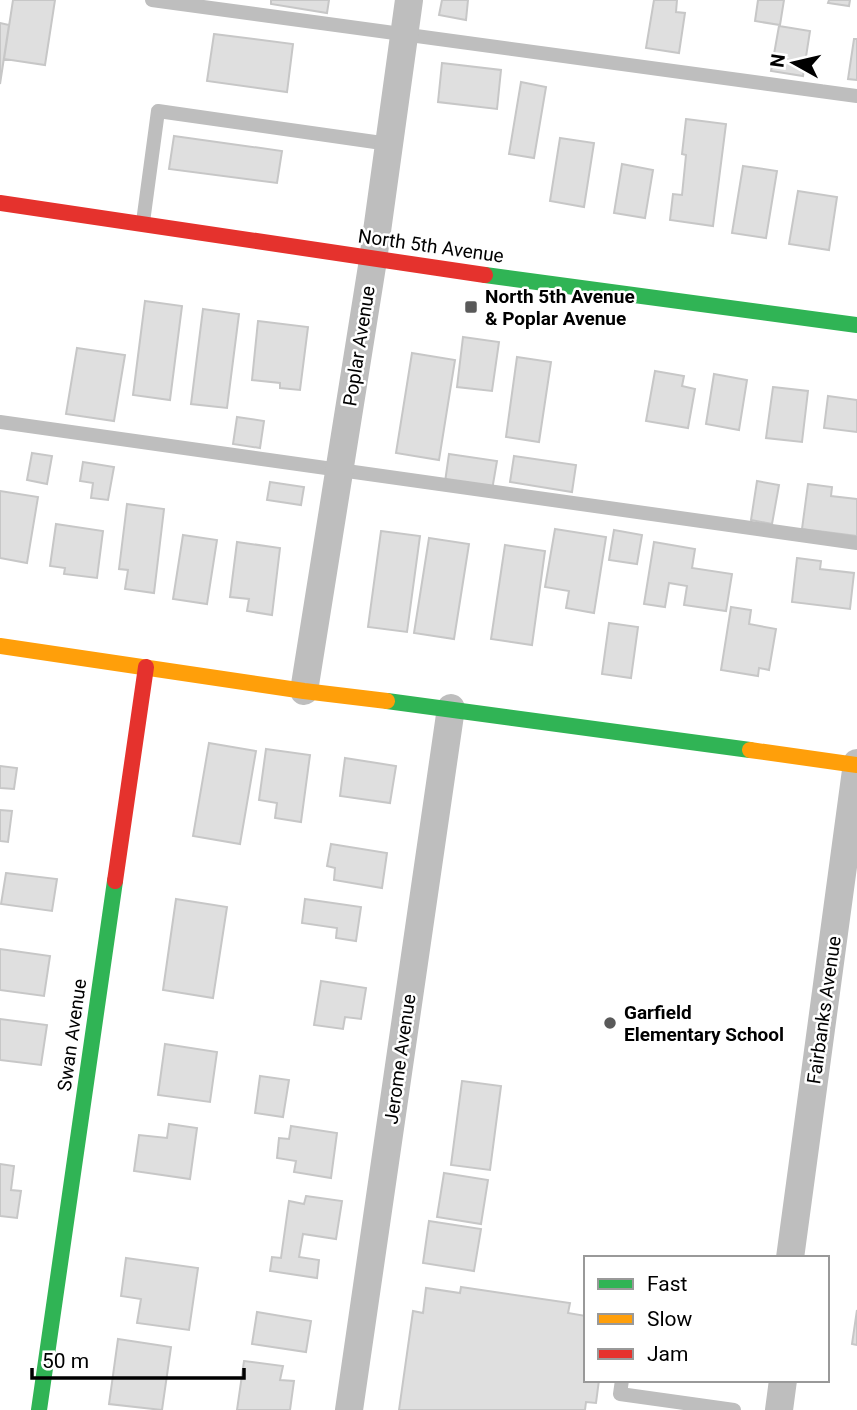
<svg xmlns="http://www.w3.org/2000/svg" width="857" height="1410" font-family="Roboto,sans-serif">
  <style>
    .building { fill: #dfdfdf; stroke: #c7c7c7; stroke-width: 2 }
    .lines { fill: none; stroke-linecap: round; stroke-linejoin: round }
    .lane { stroke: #bebebe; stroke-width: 14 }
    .street { stroke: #bebebe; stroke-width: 28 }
    .fast { stroke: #30b455; stroke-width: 16 }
    .slow { stroke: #ff9f0a; stroke-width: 16 }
    .jam { stroke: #e5322d; stroke-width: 16 }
    .poi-dot { fill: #595959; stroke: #fff; stroke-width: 2.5 }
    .labels { text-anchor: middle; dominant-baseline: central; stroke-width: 5; stroke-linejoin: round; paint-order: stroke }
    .street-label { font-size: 19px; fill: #000; stroke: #fff }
    .poi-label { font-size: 19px; font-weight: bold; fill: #000; stroke: #fff; text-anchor: start }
  </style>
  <rect width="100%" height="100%" fill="#fff"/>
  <!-- building -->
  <path class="building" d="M13 0H55L45 65 4 59Z
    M271 0H329L327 13 271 4Z
    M442 0H468L466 20 439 15Z
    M654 0H677L676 12 685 13 679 53 646 48Z
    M758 0H784L780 25 755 21Z
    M829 0H850L849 6 828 3Z
    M0 23 9 25 0 84Z
    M779 26 810 31 803 76 771 71Z
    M214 34 293 44 287 92 207 81Z
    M854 39H857V80L848 79Z
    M442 63 501 70 497 109 438 102Z
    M521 82 546 87 534 158 509 154Z
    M686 119 726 124 713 226 670 220 673 194 682 195 686 155 682 154Z
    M174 136 282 151 277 183 169 169Z
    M560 138 594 143 584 207 550 201Z
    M622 164 653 170 645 218 614 213Z
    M743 166 777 171 766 238 732 233Z
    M798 191 837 197 829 250 789 244Z
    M145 301 182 306 170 400 133 395Z
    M203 309 239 314 227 408 191 404Z
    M258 321 308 327 300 390 280 388V383L252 380Z
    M463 337 499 342 492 391 457 387Z
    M77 348 125 355 114 421 66 414Z
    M412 353 455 360 439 460 396 453Z
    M517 357 551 362 539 442 506 437Z
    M655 371 684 376 682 386 695 389 688 428 646 421Z
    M714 374 747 380 739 430 706 424Z
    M773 387 808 391 802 442 766 438Z
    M828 396 857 400V432L824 428Z
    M237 417 264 421 260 448 233 444Z
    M32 453 52 456 47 484 27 480Z
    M449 454 497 461 492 490 445 482Z
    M514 456 576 465 572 492 510 482Z
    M83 462 114 467 108 500 91 498 93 483 80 481Z
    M757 481 779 485 772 524 751 520Z
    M270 482 304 487 301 505 267 500Z
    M808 484 832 487 831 496 857 499V536L802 529Z
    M0 491 38 497 27 563 0 558Z
    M127 504 164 509 154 593 125 589 128 570 119 569Z
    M56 524 103 531 97 578 64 574 65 568 50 566Z
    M555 529 606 537 594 613 566 608 569 591 545 587Z
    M614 530 642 535 637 564 609 560Z
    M381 531 420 536 407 632 368 627Z
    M183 535 217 540 207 604 173 599Z
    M429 538 469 544 454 639 414 633Z
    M237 542 280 548 272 615 247 611 249 599 230 597Z
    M654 542 695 549 692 568 732 574 726 611 684 605 687 586 669 583 665 607 644 604Z
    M505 545 545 551 532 645 491 639Z
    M797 558 821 561 820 569 854 573 850 609 792 602Z
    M731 607 751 610 749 624 776 629 769 670 759 668 758 676 721 670Z
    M609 623 638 627 631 678 602 674Z
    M209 743 256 751 240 844 193 836Z
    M266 749 310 755 301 822 275 818 277 803 259 800Z
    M345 758 396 766 390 803 340 796Z
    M0 766 17 768 14 789 0 788Z
    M0 810 12 811 8 842 0 841Z
    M331 844 387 853 382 888 334 880 335 868 327 866Z
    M6 873 57 879 52 911 1 904Z
    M176 899 227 907 213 998 163 990Z
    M305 899 361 907 356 941 336 938 337 928 302 923Z
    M0 949 50 956 44 996 0 990Z
    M321 981 366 988 361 1019 345 1017 343 1029 314 1025Z
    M0 1019 47 1025 41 1065 0 1060Z
    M165 1044 217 1052 210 1102 158 1095Z
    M260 1076 289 1080 283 1117 255 1113Z
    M462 1081 501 1086 490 1170 451 1165Z
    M169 1124 197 1128 190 1179 134 1171 139 1135 167 1138Z
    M291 1126 337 1133 331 1178 294 1172 296 1161 277 1158 279 1138 289 1139Z
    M0 1164 14 1166 11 1190 21 1191 17 1218 0 1216Z
    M444 1173 488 1180 481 1224 437 1217Z
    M306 1196 342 1201 336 1239 303 1234 299 1257 319 1260 317 1278 270 1271 272 1257 281 1258 289 1201 304 1204Z
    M429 1221 481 1229 474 1271 423 1263Z
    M126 1258 198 1268 189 1330 137 1323 141 1299 121 1296Z
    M461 1287 570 1303 568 1313 586 1316V1380H599L596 1403 586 1402 585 1410H399L413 1311 423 1313 426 1288 460 1293Z
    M857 1310V1345L852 1344Z
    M257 1312 311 1321 306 1352 252 1344Z
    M118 1339 171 1347 162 1410 109 1404Z
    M244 1361 283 1366 280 1380 294 1381 290 1410H237Z"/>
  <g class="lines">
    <!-- lane -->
    <path class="lane" d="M152 0 857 96
      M143 222 158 111 389 144
      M0 422 857 543
      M622 1380 620 1394 734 1410"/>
    <!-- street -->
    <path class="street" d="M304 691 373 260 409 0
      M790 1258 857 763
      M349 1410 451 708
      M779 1410 783 1380"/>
    <!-- fast -->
    <path class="fast" d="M485 275 857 325
      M387 701 750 750
      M39 1410 115 881"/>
    <!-- slow -->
    <path class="slow" d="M0 646 304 691 387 701
      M750 750 857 765"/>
    <!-- jam -->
    <path class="jam" d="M0 203 485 275
      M115 881 146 667"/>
  </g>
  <!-- markers -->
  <g class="poi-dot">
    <rect x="464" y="300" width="14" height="14" rx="3.5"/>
    <circle cx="610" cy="1023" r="7"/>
  </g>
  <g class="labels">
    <!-- street labels -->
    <g class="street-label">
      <text transform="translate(431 246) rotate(8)">North 5th Avenue</text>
      <text transform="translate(359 346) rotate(-81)">Poplar Avenue</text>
      <text transform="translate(824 1010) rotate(-82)">Fairbanks Avenue</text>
      <text transform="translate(72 1035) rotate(-82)">Swan Avenue</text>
      <text transform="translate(400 1059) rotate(-82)">Jerome Avenue</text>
    </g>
    <!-- poi labels -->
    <g class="poi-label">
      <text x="485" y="296">North 5th Avenue<tspan x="485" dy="22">&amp; Poplar Avenue</tspan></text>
      <text x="624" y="1012">Garfield<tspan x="624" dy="22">Elementary School</tspan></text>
    </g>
  </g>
  <!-- legend -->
  <rect x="584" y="1256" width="245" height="126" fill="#ffffff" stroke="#999999" stroke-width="2"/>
  <rect x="598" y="1279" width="35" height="10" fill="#30b455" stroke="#999999" stroke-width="2"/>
  <text x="647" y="1291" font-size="21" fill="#000000">Fast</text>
  <rect x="598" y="1314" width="35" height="10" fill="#ff9f0a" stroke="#999999" stroke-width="2"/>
  <text x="647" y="1326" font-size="21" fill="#000000">Slow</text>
  <rect x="598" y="1349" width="35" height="10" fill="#e5322d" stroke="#999999" stroke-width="2"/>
  <text x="647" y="1361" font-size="21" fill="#000000">Jam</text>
  <!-- north arrow -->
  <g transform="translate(794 63) rotate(278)" stroke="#ffffff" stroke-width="5" paint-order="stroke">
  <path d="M0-5L12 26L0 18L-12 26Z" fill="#000000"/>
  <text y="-10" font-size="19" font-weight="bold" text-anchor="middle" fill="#000000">N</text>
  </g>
  <!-- scale -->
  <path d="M32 1368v10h212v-10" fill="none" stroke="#000000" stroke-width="3.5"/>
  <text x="42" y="1368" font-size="21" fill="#000000" stroke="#ffffff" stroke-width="5" paint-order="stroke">50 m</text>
</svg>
